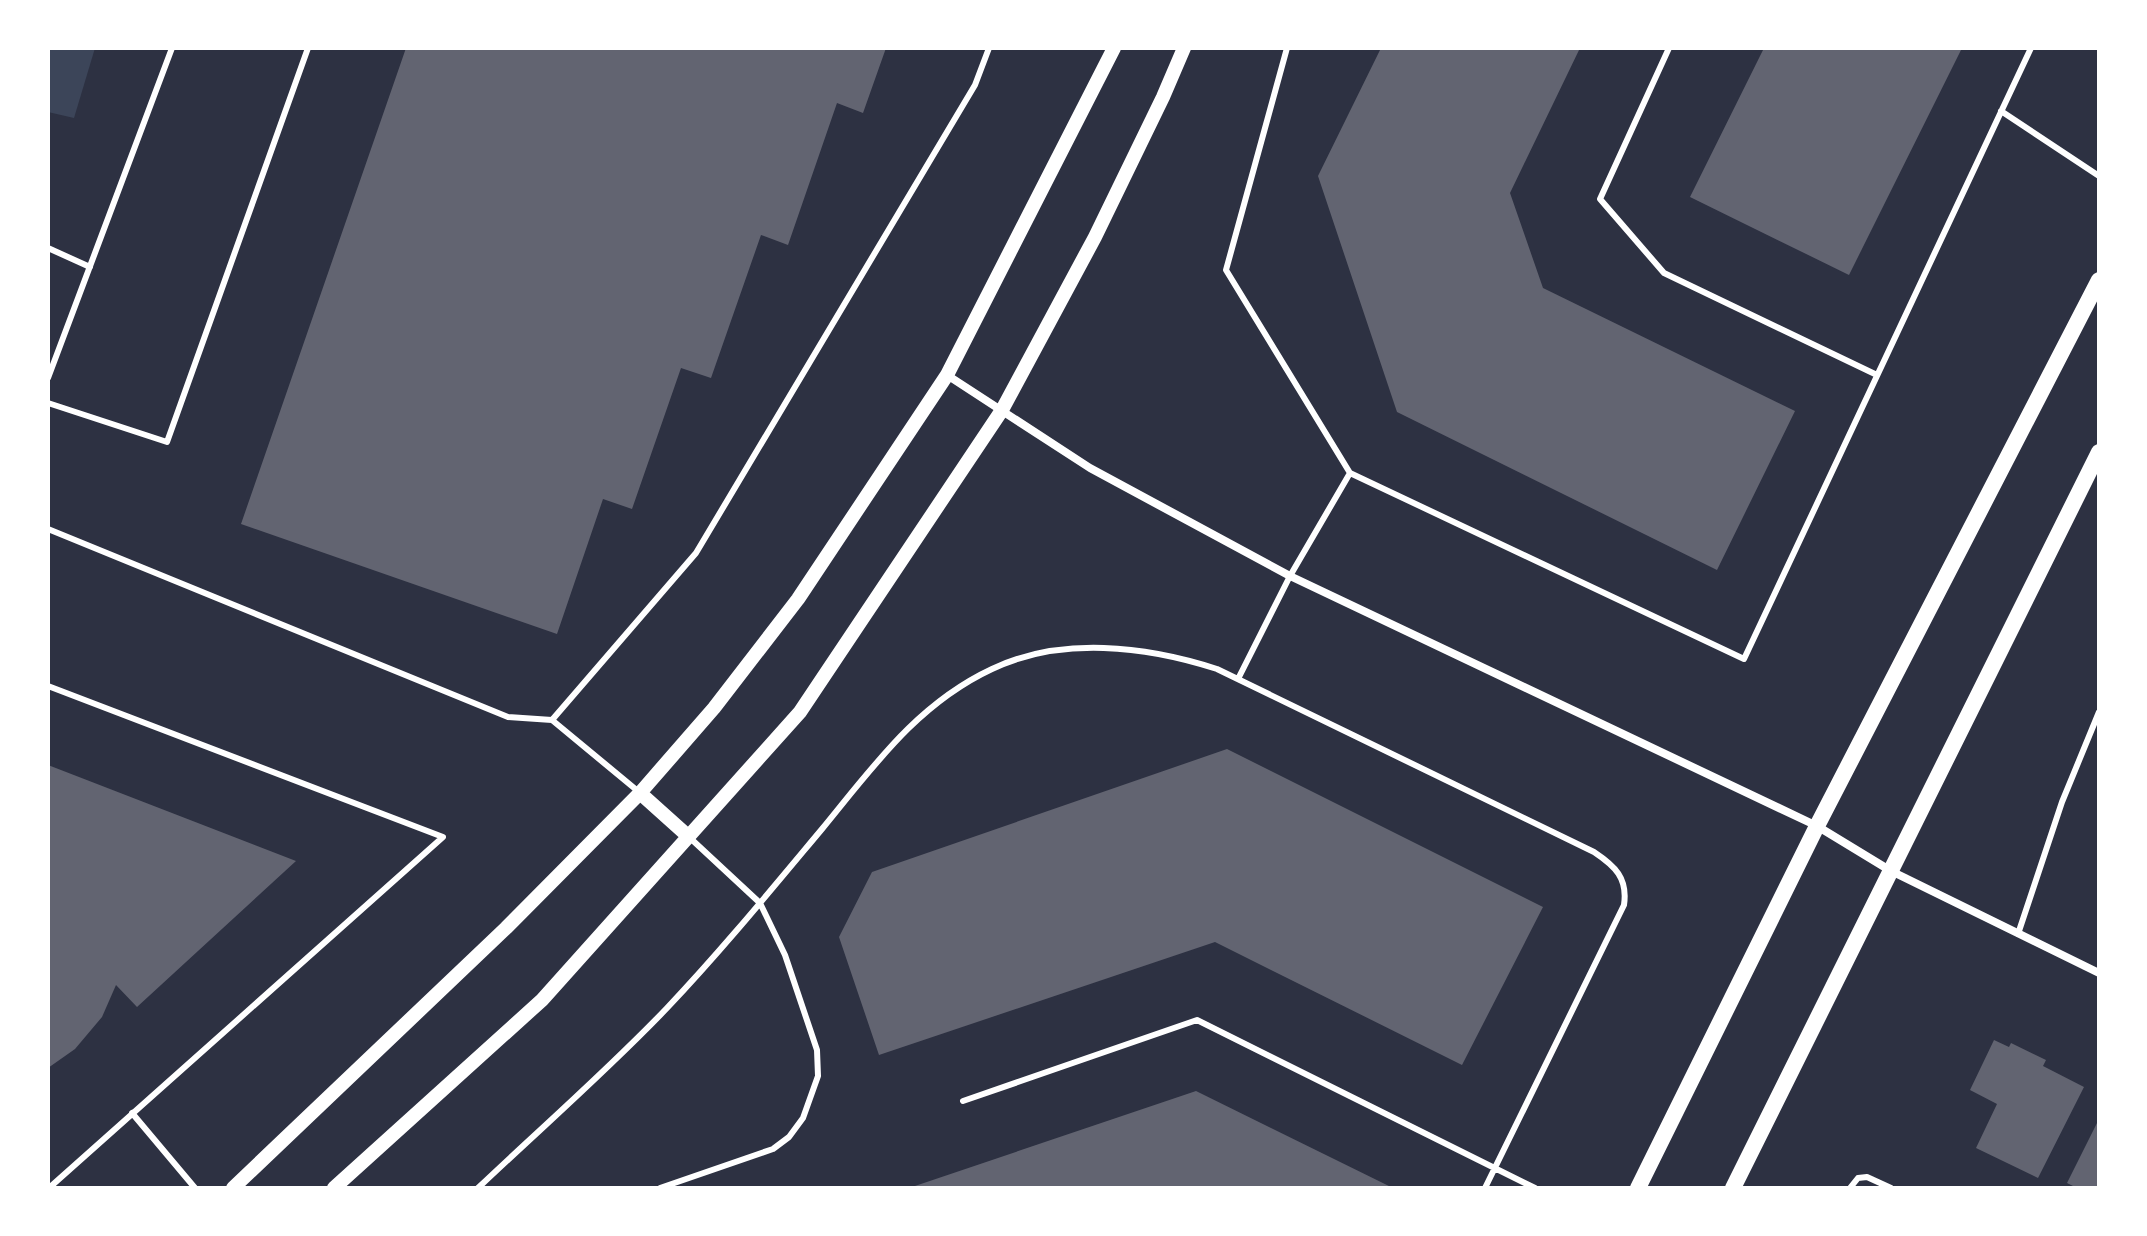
<svg xmlns="http://www.w3.org/2000/svg" width="2147" height="1236" font-family="Mulish,sans-serif">
  <style>
    .green { fill: #3c4559 }
    .building { fill: #626471 }
    .lines { fill: none; stroke-linecap: round; stroke-linejoin: round }
    .service { stroke: #fff; stroke-width: 6 }
    .minor { stroke: #fff; stroke-width: 8 }
    .tertiary { stroke: #fff; stroke-width: 14 }
    .secondary { stroke: #fff; stroke-width: 16 }
  </style>
  <rect width="100%" height="100%" fill="#2d3142"/>
  <!-- green -->
  <path class="green" d="M48 48H95L74 118 48 112Z"/>
  <!-- building -->
  <path class="building" d="M406 48H886L863 113 837 103 788 245 761 235 711 378 681 368 632 509 603 499 557 634 241 524Z
    M1381 48H1580L1510 193 1543 288 1795 411 1717 570 1397 412 1318 176Z
    M1764 48H1962L1849 275 1690 197Z
    M1227 749 1543 907 1462 1065 1215 942 879 1055 839 937 872 872Z
    M48 765 296 861 137 1007 116 985 102 1017 75 1049 48 1068Z
    M1994 1040 2009 1047 2011 1043 2046 1060 2043 1066 2084 1087 2038 1178 1976 1148 1997 1104 1970 1090Z
    M1196 1091 1393 1188H912V1187Z
    M2099 1119V1188H2077L2067 1183Z"/>
  <g class="lines">
    <!-- service -->
    <path class="service" d="M1287 48 1226 270 1350 473
      M1669 48 1600 199 1664 273 1877 375
      M2001 111 2099 176
      M48 248 90 267
      M48 378 172 48
      M48 403 167 442 308 48
      M48 529 508 717 552 720 696 553 975 85 989 48
      M1238 679 1290 576 1350 473 1744 659 2031 48
      M48 686 443 837 49 1188
      M552 720 639 792
      M2018 934 2062 802 2099 712
      M963 1101 1197 1020 1535 1188
      M132 1113 195 1188
      M478 1188C540 1129 608 1070 667 1008 721 951 771 890 822 829 873 767 917 704 992 669 1061 636 1146 646 1217 669L1594 852C1615 866 1628 878 1624 905L1485 1188
      M660 1188 773 1149 789 1137 803 1118 818 1076 817 1050 785 955 760 903 689 837
      M1850 1188 1858 1178 1867 1177 1891 1188"/>
    <!-- minor -->
    <path class="minor" d="M947 375 1090 468 1290 576 1817 826 1891 871 2099 973"/>
    <!-- tertiary -->
    <path class="tertiary" d="M640 793 689 837
      M233 1188 506 928 640 793 714 708 798 599 947 375 1114 48
      M334 1188 542 1000 800 712 1002 410 1095 237 1163 97 1184 48"/>
    <!-- secondary -->
    <path class="secondary" d="M1638 1188 1817 826 2099 280
      M1733 1188 2099 452"/>
  </g>
  <!-- border -->
  <rect width="2147" height="1236" fill="none" stroke="#ffffff" stroke-width="100"/>
</svg>
